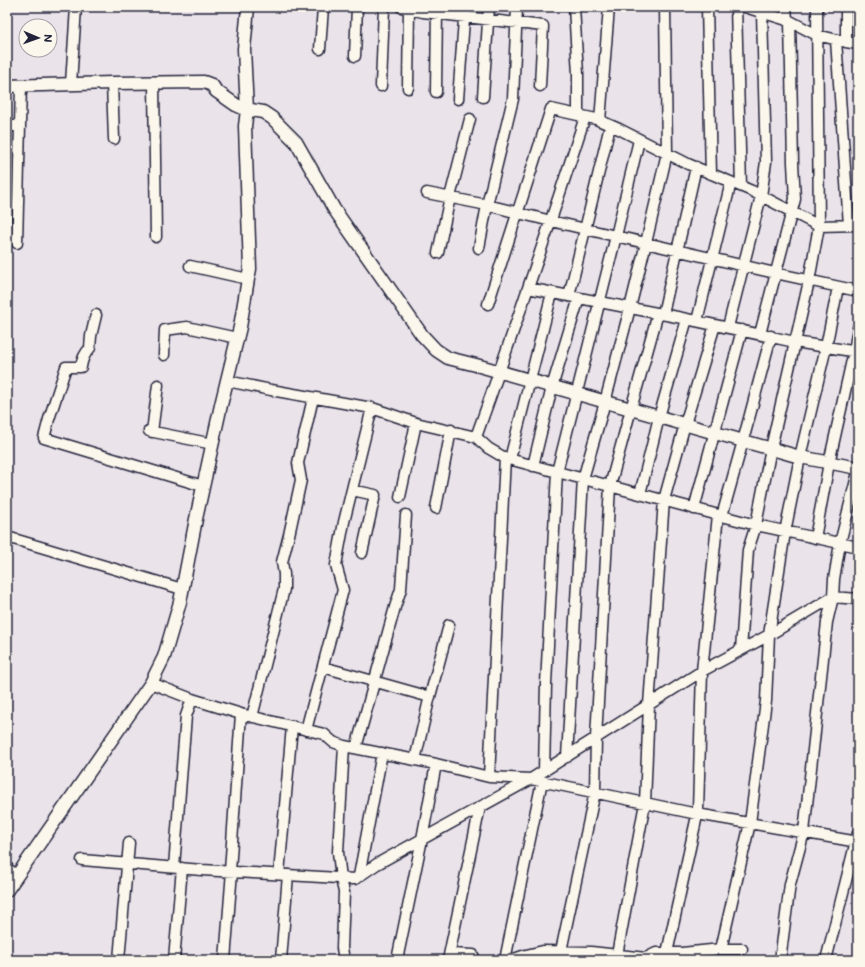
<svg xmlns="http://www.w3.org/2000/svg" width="865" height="967" font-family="Mali,sans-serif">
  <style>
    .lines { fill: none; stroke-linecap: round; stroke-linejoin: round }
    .minor-casing { stroke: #22223b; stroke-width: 13 }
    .tertiary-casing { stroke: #22223b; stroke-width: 15 }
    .minor { stroke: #fbf7ec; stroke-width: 10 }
    .tertiary { stroke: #fbf7ec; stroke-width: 12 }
  </style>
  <rect width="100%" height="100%" fill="#eae3ea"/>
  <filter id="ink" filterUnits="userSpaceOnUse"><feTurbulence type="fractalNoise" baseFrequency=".025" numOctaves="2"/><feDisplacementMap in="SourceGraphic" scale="8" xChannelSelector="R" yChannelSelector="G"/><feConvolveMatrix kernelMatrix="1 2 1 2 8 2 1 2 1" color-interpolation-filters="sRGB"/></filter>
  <g filter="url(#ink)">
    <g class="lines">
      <defs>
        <path id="minor" d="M401 7 423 12 543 26 540 86
          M574 7 578 74V115
          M707 7 711 174
          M736 7 741 186
          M745 7 790 21 817 35 846 42 858 44
          M786 7 787 20
          M836 40 849 225
          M846 42V7
          M320 49 323 7
          M355 56 357 7
          M112 83 114 139
          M154 83 156 237
          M71 84 76 7
          M381 86 384 7
          M408 88 409 7
          M436 92 437 8
          M483 97 489 7
          M458 99 465 7
          M600 121 609 7
          M7 126H20
          M427 193 487 205 551 221 775 273 858 291
          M17 243 21 85
          M479 248 487 205 513 99 517 7
          M438 253 450 197 470 119
          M190 266 248 279
          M528 288 677 317 795 342 858 352
          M569 296 610 126
          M488 304 551 109 596 119 619 129 688 164 752 191 819 226 858 225
          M663 314 696 167
          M96 315 91 336 90 348C84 354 82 359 81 367H66L49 419 44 438 203 486
          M697 321 731 182
          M728 327 761 196 766 162 762 12
          M760 334 795 199 793 163 790 21
          M164 355 165 330 187 327 237 338
          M227 381 271 390 372 408 416 423 476 437 488 448 505 458 756 525 858 547
          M149 431 213 444
          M152 432 158 385
          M476 437C514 331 550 224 585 117
          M510 459 552 293
          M533 466 552 387 579 298
          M352 490 375 495 362 553
          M640 494 659 417 687 319
          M400 497 416 423
          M436 508 451 430
          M694 509 742 330
          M722 516 743 441 771 336
          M7 537 182 589
          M815 538 829 463 854 351 858 328
          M741 650 748 550 756 525 771 448 809 281 819 226 817 7
          M323 667 430 697
          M151 683 192 699 241 714 324 734 333 742 344 746 436 764 489 777 531 779 697 814 858 842
          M252 717 284 589V574L282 562 289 535 301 480 298 463 313 398
          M306 730 343 590 336 565 344 522 372 408
          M344 746 338 852 341 879 344 892 342 948 344 960
          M356 748 395 607 401 589 406 515
          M567 757 583 479 605 402 630 308 646 243 667 153 665 7
          M415 760 429 700 449 625
          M544 771 546 684 557 472 616 236 639 140
          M489 777 505 458
          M82 860 202 870 355 879 377 864 531 779 702 671 769 635 833 597 858 599
          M174 867 186 716 192 699
          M7 868 17 876
          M230 871 241 714
          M279 874 292 726
          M359 876 382 753
          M721 949 750 823 766 701 769 635 785 532 800 457 826 347 838 287
          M561 951 595 792 596 738 610 486 631 409 658 313
          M667 953 698 811 702 671 718 515
          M450 954 473 955 475 960
          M617 955 645 803 649 705 664 500 685 424 715 325
          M119 960 129 843
          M174 960 182 868
          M225 960 232 871
          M281 960 288 875
          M397 960 422 839 436 764
          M448 960 480 807
          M505 960 542 781
          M511 960 526 955 543 951 591 952 646 958 656 953H682L721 949H742
          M780 960 790 884 804 832 827 622 833 597 834 579 840 543 858 472
          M826 960 858 833"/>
        <path id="tertiary" d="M7 86 112 83 204 82 212 85 216 91 236 105 245 109 263 112 272 118 296 142 334 209 422 335 436 350 448 358 476 365 800 457 858 468
          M7 890 151 683 164 657 180 602 196 519 221 405 240 327 248 279 250 269 245 126 247 110 244 49 248 7"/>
      </defs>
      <!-- minor casing -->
      <use href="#minor" class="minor-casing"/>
      <!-- tertiary casing -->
      <use href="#tertiary" class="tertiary-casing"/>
      <!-- minor -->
      <use href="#minor" class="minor"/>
      <!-- tertiary -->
      <use href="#tertiary" class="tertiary"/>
    </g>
  </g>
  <!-- margin -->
  <rect width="865" height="967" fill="none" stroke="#fbf7ec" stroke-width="24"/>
  <rect x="12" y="12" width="841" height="943" fill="none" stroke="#22223b" stroke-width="1.5" filter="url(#ink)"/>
  <!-- north arrow -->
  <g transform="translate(38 38) rotate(92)"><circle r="19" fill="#fbf7ec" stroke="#a4a2a5"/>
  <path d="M0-3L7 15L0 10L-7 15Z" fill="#22223b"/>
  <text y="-6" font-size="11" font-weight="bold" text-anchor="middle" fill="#22223b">N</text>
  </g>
</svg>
